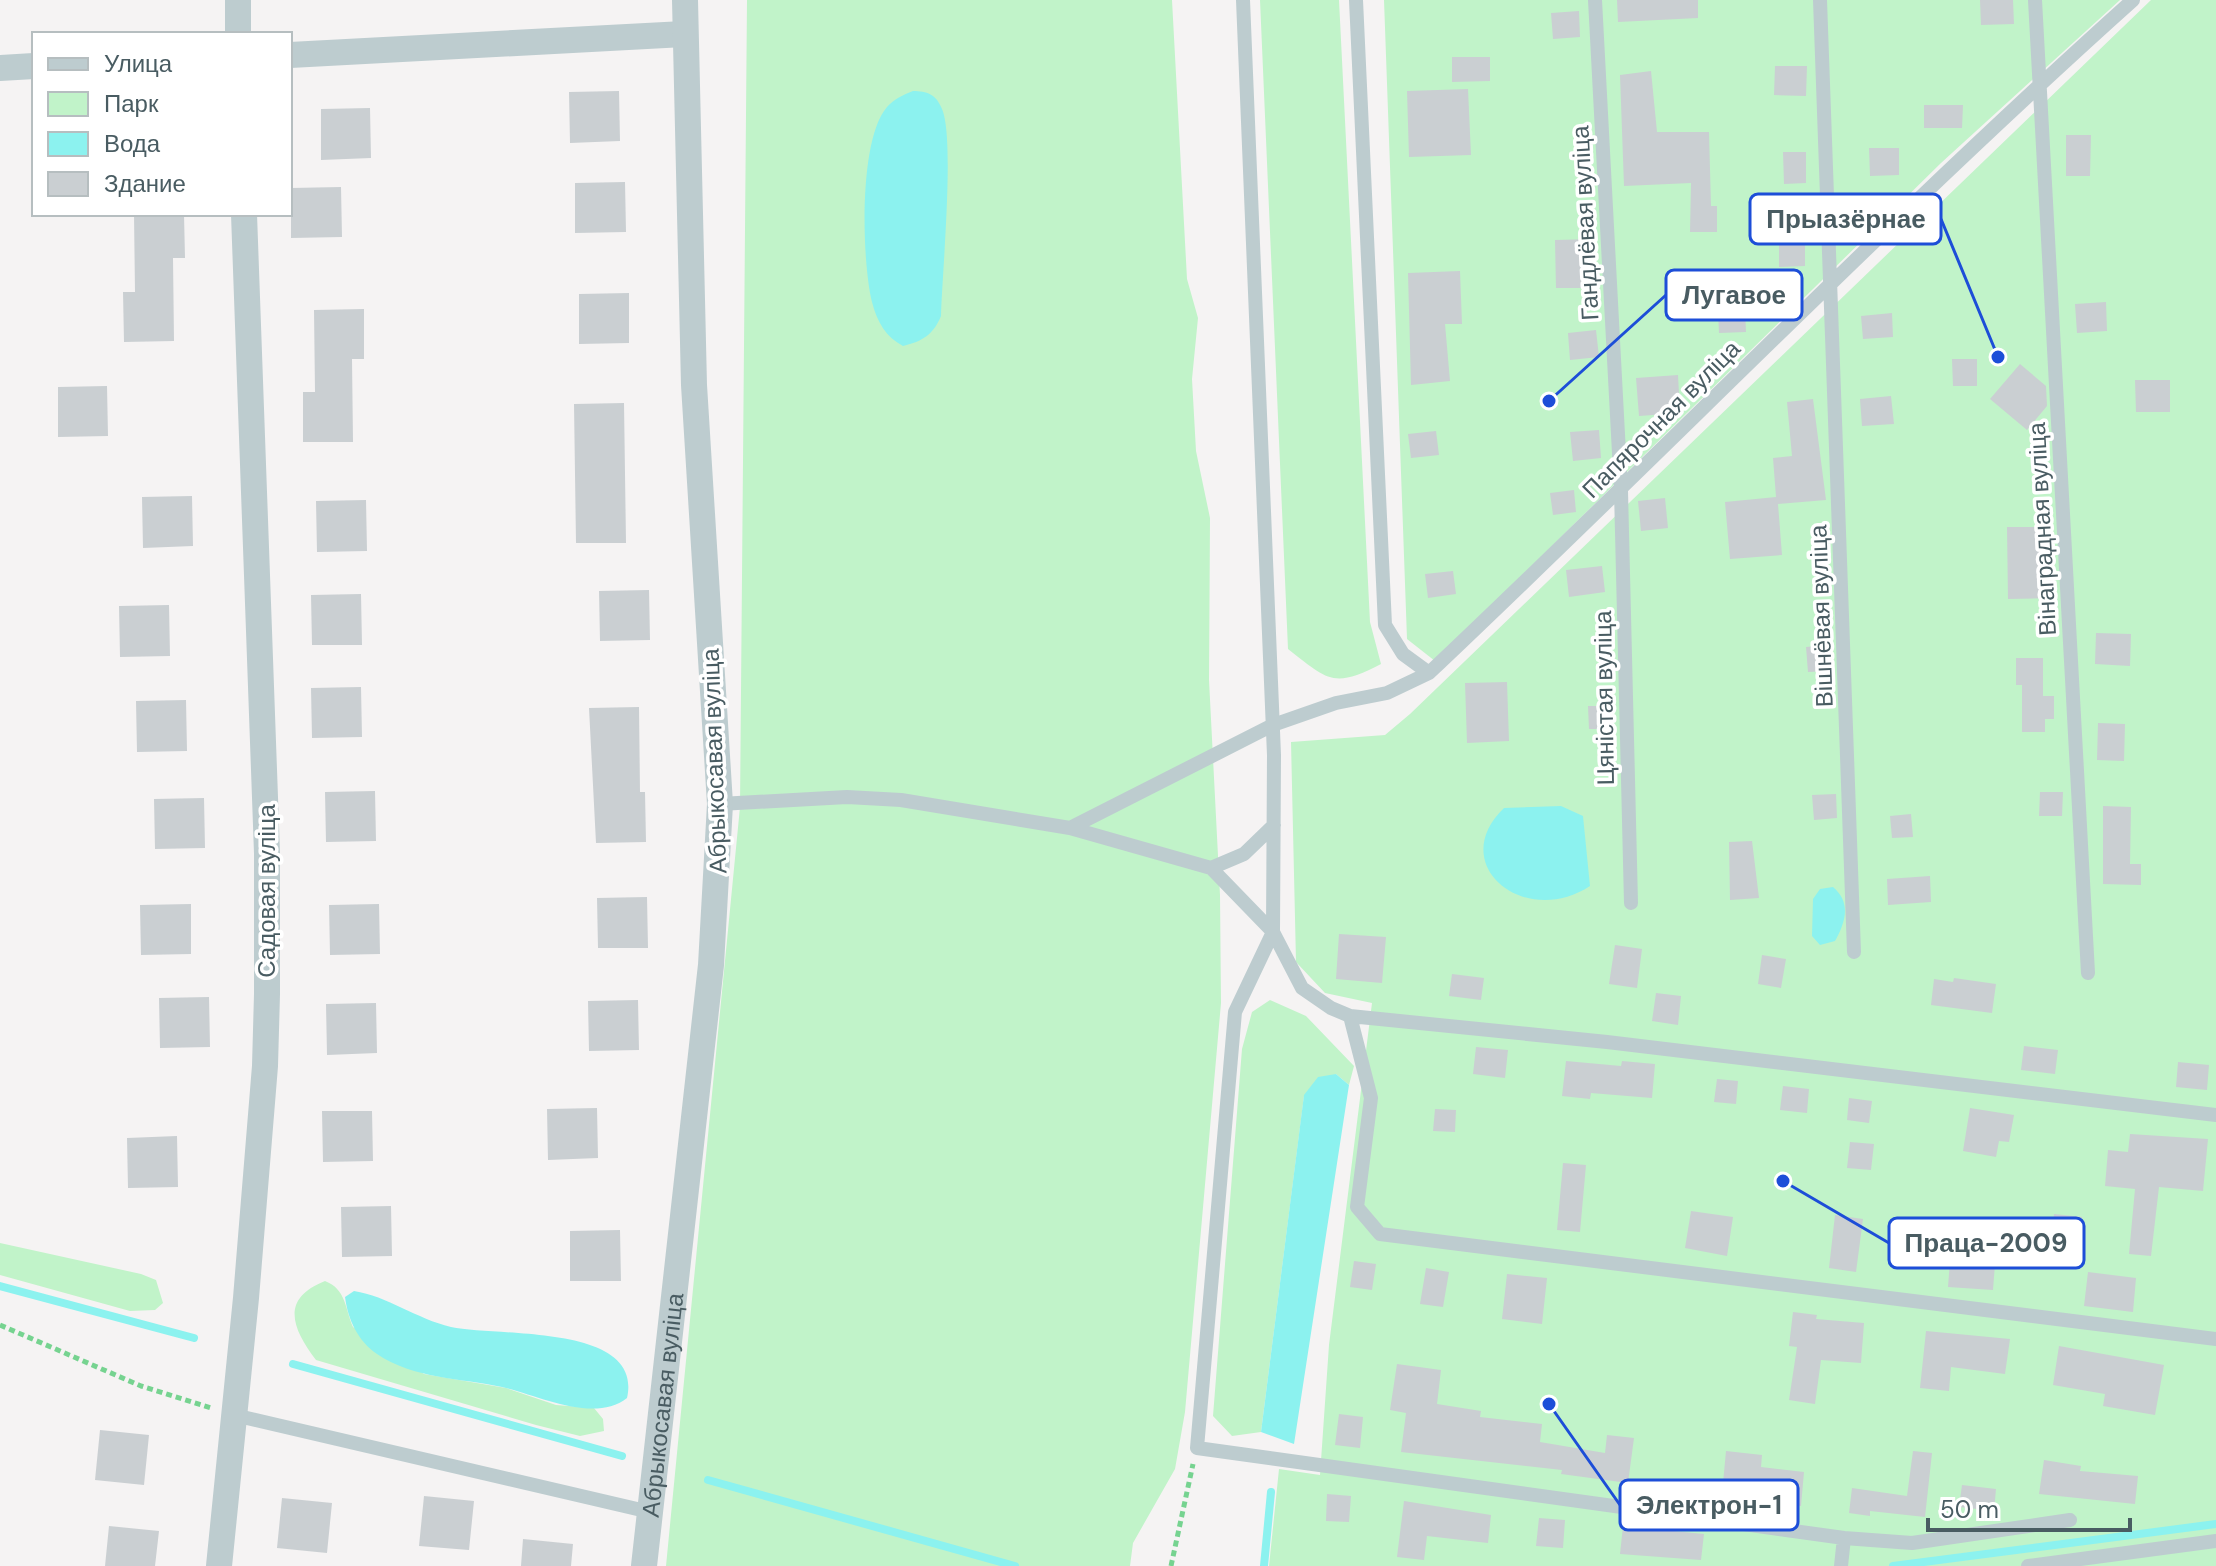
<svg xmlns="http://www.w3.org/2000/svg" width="2216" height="1566" font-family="'DM Sans',sans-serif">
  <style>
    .green { fill: #c1f3c9 }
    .water { fill: #8cf2ef }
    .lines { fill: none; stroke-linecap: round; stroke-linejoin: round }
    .stream { stroke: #8cf2ef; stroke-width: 8 }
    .building { fill: #cacfd2 }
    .path { stroke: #76d390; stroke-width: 5; stroke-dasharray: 6 4; stroke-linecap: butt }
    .service { stroke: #bdcccf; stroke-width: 14 }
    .minor { stroke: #bdcccf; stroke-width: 26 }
    .labels { text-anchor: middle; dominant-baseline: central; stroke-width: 7; stroke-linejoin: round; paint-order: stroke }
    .street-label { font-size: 24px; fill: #495c62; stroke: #fff }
    .leader { fill: none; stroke: #1d4ed8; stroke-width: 3 }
    .callout-dot { fill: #1d4ed8; stroke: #fff; stroke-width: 3 }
    .callout { fill: #fff; stroke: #1d4ed8; stroke-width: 3 }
    .callout-label { font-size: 26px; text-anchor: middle; font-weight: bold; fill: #495c62 }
  </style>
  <rect width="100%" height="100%" fill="#f5f3f3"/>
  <!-- green -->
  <path class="green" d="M747 0H1172L1187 279 1198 318 1192 379 1196 451 1210 518 1209 680 1220 895 1221 1003 1185 1412 1175 1469 1133 1543 1130 1566H666L740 807Z
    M1260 0H1339L1370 622 1381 664C1333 689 1328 680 1288 649Z
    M1384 0H2120L1941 163 1435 661 1407 639Z
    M2151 0H2216V1566H1269L1279 1469 1320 1475 1329 1345 1372 1003 1325 993 1296 962 1291 742 1385 735 1410 714Z
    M1270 1000 1306 1016 1354 1066 1349 1085 1336 1074 1304 1096 1261 1432 1232 1436 1213 1416 1242 1049 1252 1012Z
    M0 1243 141 1274 156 1280 163 1303 155 1310 130 1311 0 1275Z
    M325 1281C346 1289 345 1308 353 1327L424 1374 506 1388 556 1405 594 1408 603 1419 604 1431 580 1436 536 1425 316 1360C292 1328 280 1299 325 1281Z"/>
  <!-- water -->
  <path class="water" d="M913 91C927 91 936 94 942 109 955 139 942 274 941 316 933 335 923 341 903 346 886 337 877 322 872 302 862 262 858 140 887 107 894 99 903 95 913 91Z
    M1561 806 1583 816 1590 886C1525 929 1445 865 1504 808Z
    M1833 887C1852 903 1845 923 1835 941L1820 945 1812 936 1813 899 1820 889Z
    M1336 1074 1349 1085 1294 1444 1261 1432 1304 1095 1318 1077Z
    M354 1291C387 1296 417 1319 451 1327 496 1337 644 1323 627 1398 594 1424 538 1395 502 1387 461 1378 414 1379 377 1354 358 1341 348 1320 345 1297Z"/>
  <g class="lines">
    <!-- stream -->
    <path class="stream" d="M0 1286 194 1338
      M293 1364 622 1456
      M708 1480 1015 1566
      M1264 1566 1271 1492
      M1893 1566 2216 1524"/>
  </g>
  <!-- building -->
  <path class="building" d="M1617 0H1698V18L1618 22Z
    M1980 0H2013L2014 24 1981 25Z
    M1579 11 1580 37 1553 39 1551 13Z
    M1452 57H1490V81L1452 82Z
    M1775 66H1807L1806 96 1774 95Z
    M1651 71 1657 132H1709L1711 206H1717V232H1690L1691 183 1624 186 1620 75Z
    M1468 89 1471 155 1409 157 1407 91Z
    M619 91 620 141 570 143 569 92Z
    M1924 105H1963L1962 128H1924Z
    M370 108 371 158 321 160V109Z
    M2066 135H2091L2090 176H2066Z
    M1869 148H1899V175L1870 176Z
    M1783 152H1806V183L1784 184Z
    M625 182 626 232 575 233V183Z
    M341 187 342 237 291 238V188Z
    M134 214H184L185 258H173L174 341 124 342 123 292H135Z
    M1593 239 1594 288H1556L1555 240Z
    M1805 240V266L1779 267V241Z
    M1460 271 1462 324H1445L1450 381 1411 385 1408 273Z
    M629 293V343L579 344V294Z
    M2106 302 2107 331 2077 333 2075 304Z
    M364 309V359H352L353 442H303V392H315L314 310Z
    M1745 309 1746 332 1719 333 1718 310Z
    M1892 313 1893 337 1863 339 1861 316Z
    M1596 330 1599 357 1570 360 1568 333Z
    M1952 359H1977V386H1953Z
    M2020 364 2046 386 2047 406 2027 430 1990 399Z
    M1678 375 1680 413 1639 416 1636 378Z
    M2135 380H2170V412H2136Z
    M107 386 108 436 58 437V387Z
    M1891 396 1894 424 1862 426 1860 399Z
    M1813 399 1826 500 1778 504 1782 555 1730 559 1725 502 1776 497 1773 458 1792 456 1787 402Z
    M624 403 626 543H576L574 404Z
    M1599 430 1601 458 1573 461 1570 432Z
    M1436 431 1439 455 1411 458 1408 434Z
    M1574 490 1576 512 1553 515 1550 493Z
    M192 496 193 546 143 548 142 497Z
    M1665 498 1668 528 1641 531 1638 501Z
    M366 500 367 551 317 552 316 501Z
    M2007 527H2052L2053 598 2008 599Z
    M1602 566 1605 592 1569 597 1566 570Z
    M1453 571 1456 594 1428 598 1425 574Z
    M649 590 650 640 600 641 599 591Z
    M361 594 362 645H312L311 595Z
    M169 605 170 656 120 657 119 606Z
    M2096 633 2131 634 2130 666 2095 664Z
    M1828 645 1830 671 1808 672 1806 647Z
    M2016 658H2043V696H2054V719H2045V732H2022V685H2016Z
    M1507 682 1509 741 1467 743 1465 683Z
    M361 687 362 737 312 738 311 688Z
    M186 700 187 751 137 752 136 701Z
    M1588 706H1613V729H1589Z
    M639 707 640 792H645L646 842 596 843 589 708Z
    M2098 723 2125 724 2124 761 2097 760Z
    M375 791 376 841 326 842 325 792Z
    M2040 792H2063L2062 816H2039Z
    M1836 794 1837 818 1814 820 1812 795Z
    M204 798 205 848 155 849 154 799Z
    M2103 806 2131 807 2130 864H2141V885L2103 884Z
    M1911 814 1913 837 1892 838 1890 816Z
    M1752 841 1759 898 1730 900 1729 842Z
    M1930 876 1931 902 1888 905 1887 879Z
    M647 897 648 948H598L597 898Z
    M191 904V954L141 955 140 905Z
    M379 904 380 954 330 955 329 905Z
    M1339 934 1386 937 1382 983 1336 979Z
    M1615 945 1642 949 1637 988 1609 984Z
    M1762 955 1786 959 1781 988 1758 984Z
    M1452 974 1484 978 1481 1000 1449 996Z
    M1954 978 1996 984 1992 1013 1931 1005 1934 979 1953 982Z
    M1656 993 1681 996 1678 1025 1652 1021Z
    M209 997 210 1047 160 1048 159 998Z
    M638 1000 639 1050 589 1051 588 1001Z
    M376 1003 377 1053 327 1055 326 1004Z
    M2024 1046 2058 1050 2055 1074 2021 1070Z
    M1476 1047 1508 1050 1505 1078 1473 1074Z
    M1566 1061 1621 1066 1622 1061 1655 1064 1652 1098 1591 1093 1590 1099 1562 1096Z
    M2178 1062 2209 1065 2207 1090 2176 1087Z
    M1717 1079 1738 1081 1736 1104 1714 1102Z
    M1783 1086 1809 1089 1807 1113 1780 1110Z
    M1849 1098 1872 1101 1869 1123 1847 1120Z
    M597 1108 598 1158 548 1160 547 1109Z
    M1970 1108 2014 1115 2009 1142 1999 1141 1996 1157 1963 1151Z
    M1435 1109 1456 1110 1455 1132 1433 1131Z
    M322 1111H372L373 1161 323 1162Z
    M2130 1134 2208 1139 2203 1191 2159 1187 2151 1256 2129 1254 2135 1189 2105 1186 2108 1150 2128 1152Z
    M177 1136 178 1187 128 1188 127 1138Z
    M1850 1142 1874 1144 1871 1170 1847 1168Z
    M1563 1163 1586 1165 1580 1232 1557 1230Z
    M391 1206 392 1256 342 1257 341 1207Z
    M1691 1211 1733 1217 1727 1256 1685 1248Z
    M2054 1214 2082 1217 2079 1242 2051 1239Z
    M1835 1215 1863 1219 1856 1272 1829 1268Z
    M620 1230 621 1281H570V1231Z
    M1952 1235 1997 1238 1993 1290 1948 1287Z
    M1354 1261 1376 1264 1372 1290 1350 1287Z
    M1426 1268 1449 1272 1443 1307 1420 1304Z
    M2088 1272 2136 1278 2133 1312 2084 1306Z
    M1507 1274 1547 1278 1542 1324 1502 1319Z
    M1793 1312 1817 1315 1816 1319 1864 1323 1861 1363 1821 1360 1815 1404 1789 1400 1797 1347 1789 1346Z
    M1926 1331 2010 1339 2005 1374 1951 1367 1949 1391 1920 1388Z
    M2059 1346 2164 1365 2155 1415 2103 1406 2105 1394 2053 1385Z
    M1397 1364 1441 1370 1437 1404 1481 1411 1480 1417 1542 1424 1540 1442 1605 1453 1607 1435 1634 1438 1628 1483 1561 1474 1562 1470 1401 1452 1406 1413 1390 1410Z
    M1339 1414 1363 1417 1360 1448 1335 1445Z
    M100 1430 149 1435 144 1485 95 1480Z
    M1726 1451 1762 1455 1761 1467 1804 1472 1801 1506 1779 1504 1780 1500 1722 1494Z
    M1913 1451 1932 1453 1925 1517 1870 1511V1516L1849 1513 1852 1488 1907 1496Z
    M2044 1460 2081 1466 2080 1471 2138 1476 2135 1504 2039 1494Z
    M1962 1485 1996 1489 1994 1511 1959 1507Z
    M1327 1494 1351 1496 1349 1522 1326 1521Z
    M424 1496 474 1501 469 1550 419 1546Z
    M282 1498 332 1503 327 1553 277 1548Z
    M1404 1501 1491 1515 1488 1543 1427 1536 1424 1560 1397 1557Z
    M1539 1518 1565 1520 1563 1548 1536 1546Z
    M109 1526 159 1531 155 1566H105Z
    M1623 1526 1704 1534 1701 1560 1620 1554Z
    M523 1539 573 1544 571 1566H521Z"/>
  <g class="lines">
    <!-- path -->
    <path class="path" d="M0 1325 141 1386 211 1408
      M1171 1566 1193 1464"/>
    <!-- service -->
    <path class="service" d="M1243 0 1274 755 1273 932 1302 988 1331 1008 1350 1016 1607 1042 2216 1115
      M1356 0 1385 625 1403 654 1429 673
      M1595 0 1621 491 1631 903
      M1820 0 1854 952
      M2035 0 2088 973
      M720 804 847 797 901 800 1070 828 1273 725 1336 703 1387 693 1429 673C1665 450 1891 217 2133 0
      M1070 828 1211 868 1273 932 1235 1012 1197 1448 1844 1538
      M1211 868 1244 854 1274 825
      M1350 1016 1371 1098 1357 1207 1380 1234 2216 1339
      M234 1415 650 1512
      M1841 1566 1844 1538 1912 1543 2070 1520
      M2028 1566 2216 1541"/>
    <!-- minor -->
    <g class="minor">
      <path d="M238 0V34"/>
      <path d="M290 55 684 34"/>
      <path d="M0 68 34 66"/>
      <path d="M219 1566 246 1298 265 1066 267 994V853L244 214"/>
      <path id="s1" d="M644 1566 711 965 720 804 694 385 685 0"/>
    </g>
  </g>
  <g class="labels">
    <!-- street labels -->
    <g class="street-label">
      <text transform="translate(1585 223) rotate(-93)">Гандлёвая вуліца</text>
      <text transform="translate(1661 419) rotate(-45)">Папярочная вуліца</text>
      <text transform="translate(2042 529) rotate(-93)">Вінаградная вуліца</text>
      <text transform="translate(1821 616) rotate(-92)">Вішнёвая вуліца</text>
      <text transform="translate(1604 698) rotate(-91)">Цяністая вуліца</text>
      <text transform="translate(714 761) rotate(-92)">Абрыкосавая вуліца</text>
      <text transform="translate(266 891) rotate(-90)">Садовая вуліца</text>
      <text stroke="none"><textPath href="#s1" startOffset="162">Абрыкосавая вуліца</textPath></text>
    </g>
  </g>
  <!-- callouts -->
  <path class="leader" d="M1998 357L1941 219M1549 401L1666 295M1783 1181L1889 1243M1549 1404L1620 1505"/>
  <g class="callout-dot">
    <circle cx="1998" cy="357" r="8"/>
    <circle cx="1549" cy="401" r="8"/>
    <circle cx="1783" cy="1181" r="8"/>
    <circle cx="1549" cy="1404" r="8"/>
  </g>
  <g class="callout">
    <rect x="1750" y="194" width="191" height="50" rx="8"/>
    <rect x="1666" y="270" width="136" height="50" rx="8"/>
    <rect x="1889" y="1218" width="195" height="50" rx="8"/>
    <rect x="1620" y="1480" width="178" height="50" rx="8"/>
  </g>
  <g class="callout-label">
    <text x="1846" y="228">Прыазёрнае</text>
    <text x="1734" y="304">Лугавое</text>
    <text x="1986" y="1252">Праца-2009</text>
    <text x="1709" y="1514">Электрон-1</text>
  </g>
  <!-- legend -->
  <rect x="32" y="32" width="260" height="184" fill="#ffffff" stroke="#b6bec0" stroke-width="2"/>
  <rect x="48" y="58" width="40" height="12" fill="#bdcccf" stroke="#b6bec0" stroke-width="2"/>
  <text x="104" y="72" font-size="24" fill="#495c62">Улица</text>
  <rect x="48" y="92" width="40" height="24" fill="#c1f3c9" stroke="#b6bec0" stroke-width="2"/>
  <text x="104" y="112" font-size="24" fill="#495c62">Парк</text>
  <rect x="48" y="132" width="40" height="24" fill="#8cf2ef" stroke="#b6bec0" stroke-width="2"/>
  <text x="104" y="152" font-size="24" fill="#495c62">Вода</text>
  <rect x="48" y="172" width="40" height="24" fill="#cacfd2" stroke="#b6bec0" stroke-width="2"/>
  <text x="104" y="192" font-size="24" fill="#495c62">Здание</text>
  <!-- scale -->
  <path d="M1928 1518v12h202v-12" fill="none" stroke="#495c62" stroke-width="4"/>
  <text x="1940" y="1518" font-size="24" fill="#495c62" stroke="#ffffff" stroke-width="6" paint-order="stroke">50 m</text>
</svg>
